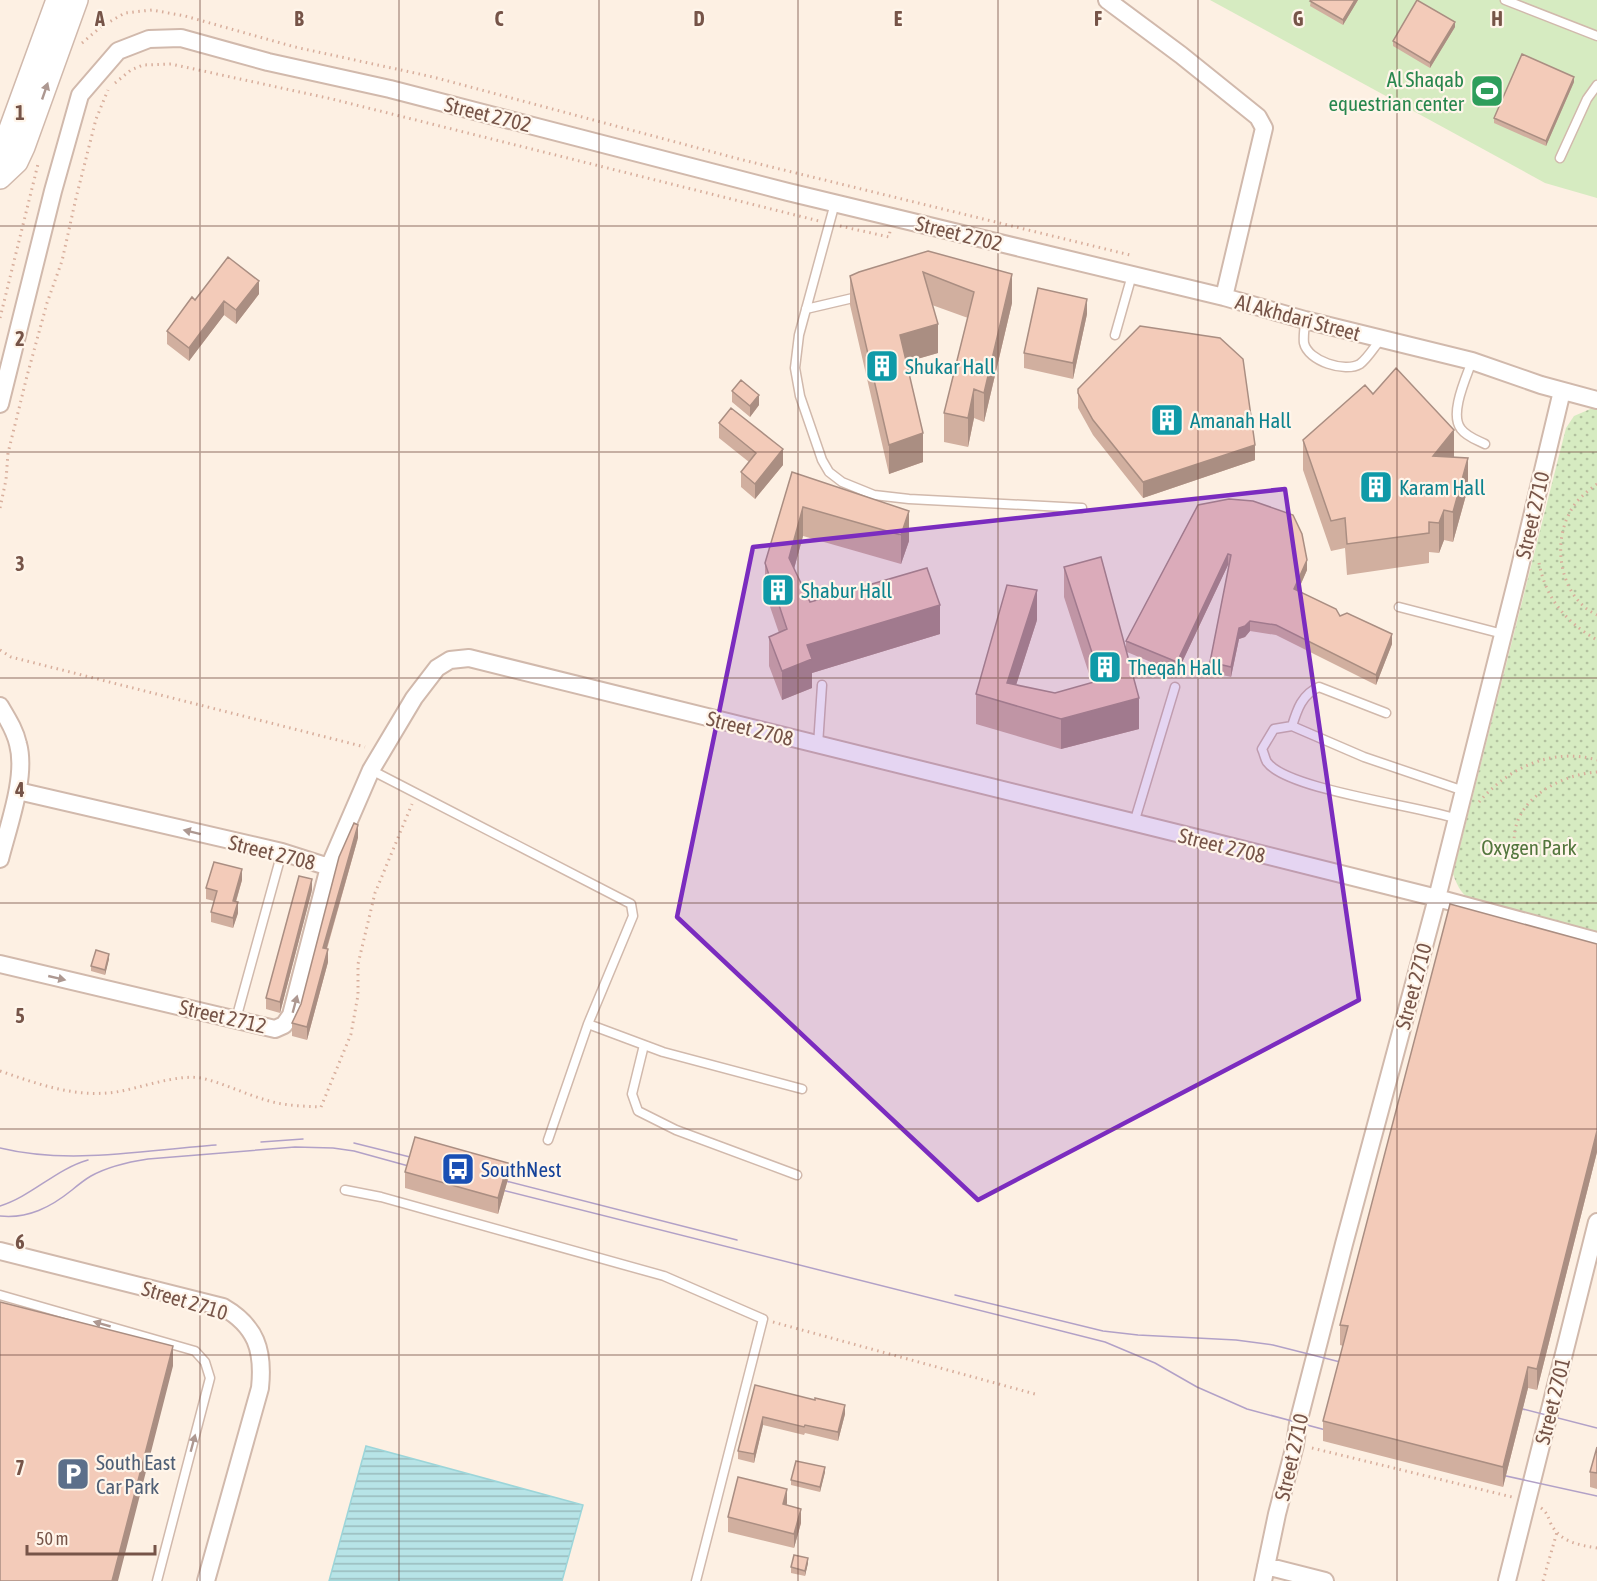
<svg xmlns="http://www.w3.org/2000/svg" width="1597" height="1581" font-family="'Asap Condensed',sans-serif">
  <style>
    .park { fill: url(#park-dots) }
    .pitch { fill: #d6ebc1 }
    .water { fill: url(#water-rules); stroke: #9cd5d9; stroke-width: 1.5 }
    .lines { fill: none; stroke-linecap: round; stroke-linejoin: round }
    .service-casing { stroke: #d1b9ac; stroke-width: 11 }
    .minor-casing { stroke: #d1b9ac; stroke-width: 20 }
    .tertiary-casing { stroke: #d1b9ac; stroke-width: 24 }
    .path { stroke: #d8ae9c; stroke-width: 3; stroke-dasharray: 1.5 4.5; stroke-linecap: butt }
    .service { stroke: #fff; stroke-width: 8 }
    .minor { stroke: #fff; stroke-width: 16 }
    .tertiary { stroke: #fff; stroke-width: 21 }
    .tram { stroke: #b2a1c7; stroke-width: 1.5 }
    .wall { fill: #d1af9f }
    .shaded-wall { fill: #aa8e82 }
    .building { fill: #f3cbb9; stroke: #aa8e82; stroke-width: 1.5 }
    .oneway { fill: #ad9891 }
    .marked { fill: #7b2cbf; fill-opacity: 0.2; stroke: #7b2cbf; stroke-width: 4.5; stroke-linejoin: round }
    .grid { fill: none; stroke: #765448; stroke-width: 1.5; stroke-opacity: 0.55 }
    .labels { text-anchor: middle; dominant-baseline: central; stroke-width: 4.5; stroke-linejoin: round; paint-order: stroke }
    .leisure-label { font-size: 21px; fill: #27864d; stroke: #fff5ea; text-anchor: end }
    .street-label { font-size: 21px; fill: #765448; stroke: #fff5ea }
    .culture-label { font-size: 21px; fill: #0d838f; stroke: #fff5ea; text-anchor: start }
    .park-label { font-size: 21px; fill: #53763d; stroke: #fff5ea }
    .transit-label { font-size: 21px; fill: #164399; stroke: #fff5ea; text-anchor: start }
    .service-label { font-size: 21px; fill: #4e5e75; stroke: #fff5ea; text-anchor: start }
    .grid-label { font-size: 20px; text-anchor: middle; font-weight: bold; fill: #765448; stroke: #fff5ea; stroke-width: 4.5; stroke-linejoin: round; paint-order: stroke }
  </style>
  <defs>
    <pattern id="park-dots" width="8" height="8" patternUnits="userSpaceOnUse" patternTransform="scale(1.5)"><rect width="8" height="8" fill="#d6ebc1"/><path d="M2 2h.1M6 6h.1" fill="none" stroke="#b2c19f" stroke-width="1.8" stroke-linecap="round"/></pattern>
    <pattern id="water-rules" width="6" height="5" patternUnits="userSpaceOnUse" patternTransform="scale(1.5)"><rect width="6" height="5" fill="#b7e4e7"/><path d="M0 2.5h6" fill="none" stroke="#99bbbd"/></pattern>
  </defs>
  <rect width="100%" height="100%" fill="#fdf0e3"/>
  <!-- park -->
  <path class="park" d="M1595 407 1597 408V933L1475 903C1462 895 1458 888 1453 874L1566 428 1574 416Z"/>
  <!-- pitch -->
  <path class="pitch" d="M1210 0H1597V198L1545 183Z"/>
  <!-- water -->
  <path class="water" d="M366 1446 583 1505 562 1581H329Z"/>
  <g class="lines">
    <defs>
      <path id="service" d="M1505 0 1597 36
        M1560 158 1587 99 1597 85
        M835 203 799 335 795 368 800 396 822 460 829 472 842 482 874 495 909 499 1082 508
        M806 309 853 298
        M1305 320C1305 327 1303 336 1304 343 1308 361 1345 373 1360 364 1368 358 1374 347 1381 339
        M1115 335 1132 275
        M1472 361C1466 378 1449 414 1461 429 1467 437 1477 440 1485 444
        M1399 607 1503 634
        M1292 726C1297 710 1302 694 1319 687L1386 713
        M818 745 822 685
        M371 770 631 904 633 916 588 1024 548 1140
        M1457 819C1420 806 1287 790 1267 762 1265 759 1264 753 1262 749L1274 729 1292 726 1364 757 1464 791
        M1134 823 1175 687
        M236 1019 282 852
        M588 1024 663 1052 802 1089
        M644 1045 632 1094 638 1111 676 1130 797 1175
        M345 1190 381 1197 664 1276 763 1319 696 1581
        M0 1295 195 1351 205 1362 210 1378 157 1581"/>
      <path id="minor" d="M1107 0 1181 55 1258 117 1264 128 1224 297
        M0 404 53 191 80 95 118 51 149 39 181 38 268 62 390 89 788 192 1224 297 1305 320 1472 361 1541 385 1597 400
        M0 706C7 718 15 730 18 744 27 776 8 827 0 859
        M18 791 282 852 329 867
        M0 964 275 1029 284 1025 291 1015 329 867 371 770 414 698 437 668 450 660 469 658 1205 840 1437 898 1597 941
        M0 1251 223 1307C256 1326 264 1350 260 1388L206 1581
        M1266 1566 1325 1581
        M1263 1581 1277 1514 1295 1445 1298 1423 1344 1244 1437 898 1518 575 1562 391
        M1507 1581 1597 1222"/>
      <path id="tertiary" d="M0 156 57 0
        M0 178 17 162 24 147 77 0"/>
    </defs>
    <!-- service casing -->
    <use href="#service" class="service-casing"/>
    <!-- minor casing -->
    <use href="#minor" class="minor-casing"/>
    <!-- tertiary casing -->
    <use href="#tertiary" class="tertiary-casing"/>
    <!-- path -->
    <path class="path" d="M82 43 102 26 125 13 152 10 185 16 295 47 433 77 739 159 1130 255
      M115 83 131 70 143 65 171 64 332 99 819 221
      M840 226 889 237 890 231
      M0 318 38 164
      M1597 484C1586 492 1575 501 1569 514 1552 547 1561 598 1597 615
      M0 508 6 480 8 453 27 376 47 303 62 261 76 198 96 119 108 90
      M1539 563C1546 599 1566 622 1597 640
      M0 650 11 657 365 747
      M1479 802C1508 768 1552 747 1597 760
      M1513 850C1514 842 1514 834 1516 826 1525 793 1566 774 1597 772
      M0 1071C38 1084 75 1098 116 1092 141 1088 176 1074 201 1078 223 1083 245 1094 266 1100 284 1106 303 1106 321 1107L351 1034 358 995V964L375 893 412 804
      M773 1322 1035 1394
      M1312 1448 1512 1497
      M1541 1508C1547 1512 1548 1517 1551 1524 1560 1542 1579 1545 1597 1548
      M1543 1581 1557 1532"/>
    <!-- service -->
    <use href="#service" class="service"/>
    <!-- minor -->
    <use href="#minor" class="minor"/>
    <!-- tertiary -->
    <use href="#tertiary" class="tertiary"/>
    <!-- tram -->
    <path class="tram" d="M261 1142 303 1139
      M354 1143 426 1161
      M0 1148C69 1165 146 1150 216 1145
      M490 1177 737 1240
      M490 1187 1105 1342 1155 1363 1197 1387 1247 1409 1337 1433
      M0 1206C32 1196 56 1169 88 1160
      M0 1216C28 1219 51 1207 72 1190 78 1185 84 1180 91 1176 109 1166 128 1162 148 1159L295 1147 333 1148 354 1151 423 1170
      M955 1295 1103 1331 1138 1335 1236 1340 1273 1345 1356 1366
      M1507 1405 1597 1428
      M1488 1472 1597 1496"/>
  </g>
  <!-- wall -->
  <path class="wall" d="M1311 0H1358L1343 25 1310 6Z
    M1455 27 1430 68 1393 46V41Z
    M1574 82 1546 146 1494 123V118Z
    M928 251 1012 303 984 422 974 418 968 447 944 442V413L968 318 932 305 938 353 906 362 923 462 889 474 850 305V276Z
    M259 294 236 324 224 315 189 361 167 344V331L195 300Z
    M1087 314 1073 379 1024 368V353Z
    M1078 389 1255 460 1143 498 1093 435 1078 408Z
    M732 391 759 405 750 417 732 402Z
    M1373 394 1454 457 1468 488 1453 542 1444 540 1439 553 1429 552V563L1347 575 1345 548 1331 551 1303 470V440Z
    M719 423 783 465 755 499 741 487V472L749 462 719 438Z
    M792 472 909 541 901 564 803 536 794 569 810 602 940 634 812 673V688L782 700 769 666V637L779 633 765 592V563Z
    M1198 505 1307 570 1298 591 1340 616 1392 644 1376 685 1276 635 1250 631 1245 637 1239 639 1231 677 1210 672V662L1229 565H1228L1177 673 1127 652 1139 729 1061 749 976 724V694L1037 620 1016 685 1055 693 1092 683 1064 597V567L1126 651V641Z
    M358 838 327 949 328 962 307 1040 292 1036V1023L301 1004Z
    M242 880 236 902 238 913 233 928 211 922V912L214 901 206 899V888Z
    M312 890 280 1013 266 1009V998Z
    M1597 944V1152L1537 1390 1528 1388 1503 1487 1323 1441V1421L1343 1346 1340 1345V1325Z
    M109 959 105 975 91 971V966Z
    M405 1172 508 1179 498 1214 405 1188Z
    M755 1385 845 1414 838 1441 805 1433 804 1435 763 1425 754 1463 738 1459V1451Z
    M1597 1447V1489L1590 1487V1472Z
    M825 1472 820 1492 791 1485V1480Z
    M787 1503 786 1505 801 1523 794 1548 728 1532V1517Z
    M808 1563 805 1576 791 1573V1567Z"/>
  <!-- shaded-wall -->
  <path class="shaded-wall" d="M1355 0H1358L1343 25V20Z
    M1455 22V27L1430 68V63Z
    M1574 77V82L1546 146V141Z
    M1012 274V303L984 422V393Z
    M259 281V294L236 324V310Z
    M1087 299V314L1073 379V363Z
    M224 301V315L189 361V348Z
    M938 324V353L900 364V335Z
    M974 389V418L968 447V418Z
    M759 395V405L750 417V406Z
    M1454 430V460L1433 456Z
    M923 433V462L889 474V445Z
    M1255 445V460L1143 498V482Z
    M783 449V465L755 499V484Z
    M1468 458V488L1453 542V512Z
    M803 507V536L789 587V558Z
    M1444 510V540L1439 553V523Z
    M909 511V541L901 564V535Z
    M1228 554V565L1177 673V662Z
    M1307 560V570L1294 599V589Z
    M1037 590V620L1010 704 1007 683Z
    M940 605V634L812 673V688L782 700V671L807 645Z
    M1250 621V631L1245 637 1239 639 1231 677V667L1239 628Z
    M1392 634V644L1376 685V675Z
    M1139 698V729L1061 749V719Z
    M358 825V838L323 961V948Z
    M242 869V880L233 911V901Z
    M312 879V890L280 1013V1002Z
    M238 902V913L233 928V918Z
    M328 949V962L307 1040V1027Z
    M109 954V959L105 975V970Z
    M1597 1131V1152L1537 1390V1369Z
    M508 1163V1179L498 1214V1198Z
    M173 1346V1366L118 1581H112Z
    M1528 1367V1388L1503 1487V1467Z
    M845 1405V1414L838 1441V1432Z
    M763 1417V1425L754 1463V1454Z
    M825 1467V1472L820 1492V1487Z
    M787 1489V1503L783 1519V1504Z
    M801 1509V1523L794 1548V1534Z
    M808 1558V1563L805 1576V1571Z"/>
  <!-- building -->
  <path class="building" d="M1311 0H1355L1343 20 1310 1Z
    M1417 0 1455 22 1430 63 1393 41Z
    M1522 54 1574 77 1546 141 1494 118Z
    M928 251 1012 274 984 393 974 389 968 418 944 413 974 292 923 272 938 324 900 335 923 433 889 445 850 276 859 272Z
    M228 257 259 281 236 310 224 301 189 348 167 331 192 297 195 300Z
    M1038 288 1087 299 1073 363 1024 353Z
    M1140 326 1220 338 1243 359 1255 445 1143 482 1093 420 1078 393V389Z
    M1396 368 1454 430 1433 456 1468 458 1453 512 1444 510 1439 523 1429 522V533L1347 544 1345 518 1331 521 1303 440 1365 385 1373 394Z
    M741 380 759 395 750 406 732 391Z
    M731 408 783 449 755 484 741 472 756 453 719 423Z
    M792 472 909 511 901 535 803 507 789 558 810 602 927 568 940 605 807 645 812 659 782 671 769 637 787 629 765 563Z
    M1229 499 1253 501 1293 515 1302 534 1307 560 1294 589 1336 609 1340 616 1347 613 1392 634 1376 675 1276 625 1250 621 1245 626 1239 628 1231 667 1210 662 1231 555 1228 554 1177 662 1126 641 1198 505Z
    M1101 557 1139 698 1061 719 976 694 1007 585 1037 590 1007 683 1055 693 1101 680 1064 567Z
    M354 823 358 825 323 948 328 949 307 1027 292 1023 301 1004 339 857Z
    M214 862 242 869 233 901 238 902 233 918 211 912 217 891 206 888Z
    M299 876 312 879 280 1002 266 998Z
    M1450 904 1597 944V1131L1537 1369 1528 1367 1503 1467 1323 1421 1348 1326 1340 1325Z
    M96 950 109 954 105 970 91 966Z
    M415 1137 508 1163 498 1198 405 1172Z
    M0 1302 173 1346 112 1581H0Z
    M755 1385 815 1400V1398L845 1405 838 1432 805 1425 804 1427 763 1417 754 1454 738 1451Z
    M1597 1447V1473L1590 1472Z
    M796 1461 825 1467 820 1487 791 1480Z
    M738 1477 787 1489 783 1504 801 1509 794 1534 728 1517Z
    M794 1555 808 1558 805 1571 791 1567Z"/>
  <!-- one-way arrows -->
  <defs><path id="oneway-solid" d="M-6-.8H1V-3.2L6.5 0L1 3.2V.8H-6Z" transform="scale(1.5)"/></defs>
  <g class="oneway">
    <use href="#oneway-solid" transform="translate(45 91) rotate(-71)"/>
    <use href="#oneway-solid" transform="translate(192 832) rotate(-166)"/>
    <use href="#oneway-solid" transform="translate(57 978) rotate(13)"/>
    <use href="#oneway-solid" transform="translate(295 1004) rotate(-75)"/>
    <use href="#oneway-solid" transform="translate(102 1324) rotate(-164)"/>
    <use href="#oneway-solid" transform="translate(193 1443) rotate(-75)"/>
  </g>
  <!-- marked area -->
  <path class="marked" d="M1285 489 1359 1000 978 1200 677 917 753 547Z"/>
  <!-- grid -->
  <path class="grid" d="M200 0V1581M399 0V1581M599 0V1581M798 0V1581M998 0V1581M1198 0V1581M1397 0V1581M0 226H1597M0 452H1597M0 678H1597M0 903H1597M0 1129H1597M0 1355H1597"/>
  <!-- icons -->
  <defs>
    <symbol id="stadium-square" viewBox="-11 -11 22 22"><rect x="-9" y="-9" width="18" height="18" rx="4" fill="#2e9e5b" stroke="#fff5ea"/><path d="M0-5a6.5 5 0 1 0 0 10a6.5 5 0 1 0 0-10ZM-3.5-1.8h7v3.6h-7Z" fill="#fff"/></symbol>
    <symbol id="building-square" viewBox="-11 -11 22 22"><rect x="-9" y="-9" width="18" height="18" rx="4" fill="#0f9aa8" stroke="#fff5ea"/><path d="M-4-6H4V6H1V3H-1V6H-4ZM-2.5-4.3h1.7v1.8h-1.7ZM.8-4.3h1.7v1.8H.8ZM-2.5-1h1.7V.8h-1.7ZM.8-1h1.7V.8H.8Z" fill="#fff"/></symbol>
    <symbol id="bus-square" viewBox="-11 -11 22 22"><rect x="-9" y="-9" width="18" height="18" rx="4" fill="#1a4fb4" stroke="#fff5ea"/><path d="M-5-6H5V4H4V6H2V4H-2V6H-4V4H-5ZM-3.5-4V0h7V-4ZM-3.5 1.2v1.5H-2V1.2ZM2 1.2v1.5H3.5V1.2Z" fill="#fff"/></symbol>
    <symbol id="parking-square" viewBox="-11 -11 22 22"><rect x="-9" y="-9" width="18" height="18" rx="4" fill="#5c6f8a" stroke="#fff5ea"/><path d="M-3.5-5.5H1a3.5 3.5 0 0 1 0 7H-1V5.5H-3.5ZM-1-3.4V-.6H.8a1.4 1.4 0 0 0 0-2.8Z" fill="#fff"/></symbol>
  </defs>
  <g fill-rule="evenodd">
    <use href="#stadium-square" x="1468" y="72" width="38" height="38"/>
    <use href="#building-square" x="863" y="347" width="38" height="38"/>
    <use href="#building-square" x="1148" y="401" width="38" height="38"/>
    <use href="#building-square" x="1357" y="468" width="38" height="38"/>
    <use href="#building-square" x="759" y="571" width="38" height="38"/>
    <use href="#building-square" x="1086" y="648" width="38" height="38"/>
    <use href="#bus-square" x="439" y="1150" width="38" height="38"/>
    <use href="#parking-square" x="54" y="1455" width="38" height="38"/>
  </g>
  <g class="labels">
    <!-- leisure labels -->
    <g class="leisure-label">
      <text x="1464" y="79">Al Shaqab<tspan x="1464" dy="24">equestrian center</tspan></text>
    </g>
    <!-- street labels -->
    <g class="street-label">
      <text transform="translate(488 114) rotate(14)">Street 2702</text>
      <text transform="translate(959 233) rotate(14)">Street 2702</text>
      <text transform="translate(1298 317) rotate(15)">Al Akhdari Street</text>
      <text transform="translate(1532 515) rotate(-77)">Street 2710</text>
      <text transform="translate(750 728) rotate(14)">Street 2708</text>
      <text transform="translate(1222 845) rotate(14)">Street 2708</text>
      <text transform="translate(272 852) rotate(14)">Street 2708</text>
      <text transform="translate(1413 986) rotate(-75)">Street 2710</text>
      <text transform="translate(223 1016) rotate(13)">Street 2712</text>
      <text transform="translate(185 1300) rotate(17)">Street 2710</text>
      <text transform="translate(1552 1401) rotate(-76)">Street 2701</text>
      <text transform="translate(1291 1457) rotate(-77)">Street 2710</text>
    </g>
    <!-- culture labels -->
    <g class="culture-label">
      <text x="905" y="366">Shukar Hall</text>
      <text x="1190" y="420">Amanah Hall</text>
      <text x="1399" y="487">Karam Hall</text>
      <text x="801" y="590">Shabur Hall</text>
      <text x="1128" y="667">Theqah Hall</text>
    </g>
    <!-- park labels -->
    <g class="park-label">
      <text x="1529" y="847">Oxygen Park</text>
    </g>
    <!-- transit labels -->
    <g class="transit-label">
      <text x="481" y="1169">SouthNest</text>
    </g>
    <!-- service labels -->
    <g class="service-label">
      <text x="96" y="1462">South East<tspan x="96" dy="24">Car Park</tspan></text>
    </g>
  </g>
  <g class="grid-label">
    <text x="100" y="26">A</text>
    <text x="299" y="26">B</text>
    <text x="499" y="26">C</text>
    <text x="699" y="26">D</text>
    <text x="898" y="26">E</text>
    <text x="1098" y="26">F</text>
    <text x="1298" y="26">G</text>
    <text x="1497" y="26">H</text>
    <text x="20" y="120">1</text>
    <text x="20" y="346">2</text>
    <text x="20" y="571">3</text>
    <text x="20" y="797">4</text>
    <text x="20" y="1023">5</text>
    <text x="20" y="1249">6</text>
    <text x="20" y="1475">7</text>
  </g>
  <!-- scale -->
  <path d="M27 1545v9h128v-9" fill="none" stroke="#765448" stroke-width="3"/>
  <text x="36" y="1545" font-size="18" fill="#765448" stroke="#fff5ea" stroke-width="4.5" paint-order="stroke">50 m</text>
</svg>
